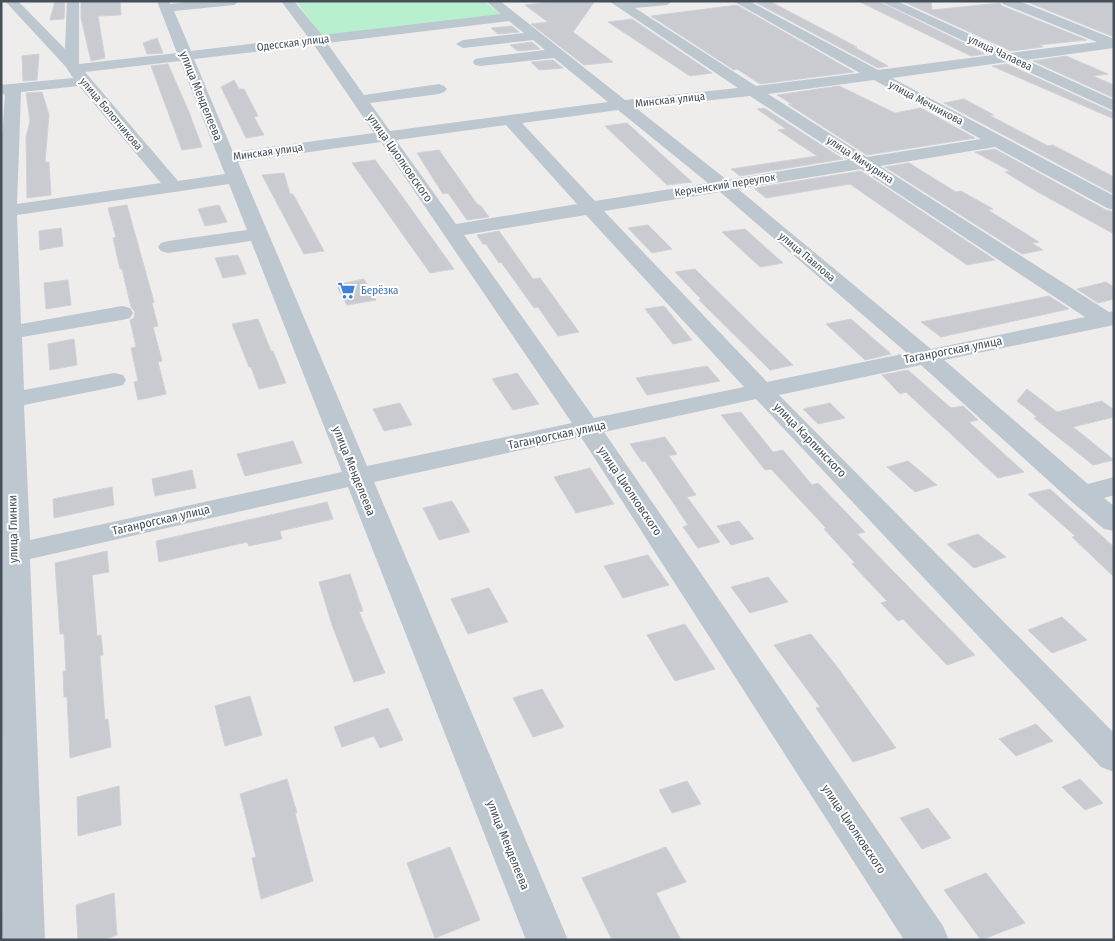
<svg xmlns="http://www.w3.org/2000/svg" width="1115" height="941" font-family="'Fira Sans Condensed',sans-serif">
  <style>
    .green { fill: #b8efce }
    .building { fill: #c9cbd1; stroke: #d0d2d8 }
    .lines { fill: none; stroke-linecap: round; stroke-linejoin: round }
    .minor { fill: #bcc7cf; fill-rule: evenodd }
    .labels { text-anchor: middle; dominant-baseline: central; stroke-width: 4; stroke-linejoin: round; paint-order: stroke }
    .far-street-label { font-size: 11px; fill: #444f5a; stroke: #fff }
    .far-shop-label { font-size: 11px; fill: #366cbe; stroke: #fff; text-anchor: start }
    .street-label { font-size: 12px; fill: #444f5a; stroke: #fff }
  </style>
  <rect width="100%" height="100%" fill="#efecec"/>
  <!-- green -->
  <path class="green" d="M296 1H484L502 15 323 38Z"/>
  <!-- building -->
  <path class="building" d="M55 1H65L64 19 50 20Z
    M81 1H120L121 15 98 16 105 58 91 61 81 18Z
    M558 1H595L573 32 613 62 584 65 531 24 548 22 525 5Z
    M858 1H878L986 54 971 56Z
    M902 1H931L932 10 1000 3 1002 6 1087 40 1039 45 1043 47 1011 51Z
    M1025 1H1114V37Z
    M771 2 857 47H854L888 66 878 68 757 3Z
    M737 5 854 72 760 84 737 69 734 70 651 16Z
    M632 19 712 73 690 76 608 22Z
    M512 26 519 32 498 34 491 28Z
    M157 38 163 53 147 54 143 43Z
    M532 42 540 49 518 51 510 45Z
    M39 54 37 80 23 81 22 56Z
    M1066 56 1108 74 1093 76 1114 85V98L1033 61Z
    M553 60 563 68 539 70 531 62Z
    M168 64 189 112 202 147 182 150 151 66Z
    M1007 64 1114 113V119L992 66Z
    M234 80 239 89H244L258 116 254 117 264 135 246 138 221 87Z
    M839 86 895 113 921 108 975 138 867 155 788 104H792L777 95Z
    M42 92 49 115 45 162H49L51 195 27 198 26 137 30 121 26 93Z
    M964 99 994 115H989L1048 146 1053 145 1114 177V194L944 103Z
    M764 108 843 159 740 176 731 169 817 156 778 130 786 129 757 109Z
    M627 123 692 182 667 185 605 126Z
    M995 149 1106 210 1114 212V234L1036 191 1005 172 1010 171 975 152Z
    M439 150 477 204 481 206 489 217 467 220 448 193 443 194 417 153Z
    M375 160 399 192 454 269 430 273 352 163Z
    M909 163 956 192 961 191 993 209 988 210 1039 242 1032 243 1043 250 1022 254 885 167Z
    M861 171 995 260 967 265 850 184 766 198 754 188Z
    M284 173 290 194H293L324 251 304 254 262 175Z
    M127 205 154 302 152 303 158 326 153 327 162 361 158 362 166 394 138 400 134 382 138 381 131 348 136 347 130 320 134 318 135 312 131 307 122 269H120L113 238 116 237 108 208Z
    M219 205 227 222 205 226 198 209Z
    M648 225 672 249 652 253 628 228Z
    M61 228 63 246 40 250 39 231Z
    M745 229 783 263 760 267 722 232Z
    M499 231 533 279 540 278 579 332 558 336 538 307 534 308 501 262 499 263 486 244H483L477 235Z
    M238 255 246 274 223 278 215 258Z
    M695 269 757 330 793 365 770 370 699 300 701 299 675 272Z
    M364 279 376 300 347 305 336 285Z
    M68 280 71 305 46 309 44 283Z
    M1106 282 1114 287V299L1098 303 1077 289Z
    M1049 296 1069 309 941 337 921 322Z
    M664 306 692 340 673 344 645 309Z
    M258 319 271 351H273L286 383 259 389 251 367H249L232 324Z
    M851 319 891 354 865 360 826 324Z
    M74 339 77 365 50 370 48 344Z
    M707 366 720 381 647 395 636 378Z
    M908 370 951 408 963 406 978 420 969 422 1024 472 998 478 906 392 900 394 882 375Z
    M517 373 539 404 513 410 492 379Z
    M1027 389 1057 412 1102 401 1114 410V417L1073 427 1114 460 1093 465 1034 418 1037 417 1017 401Z
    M400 403 412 425 384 431 373 409Z
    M830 403 845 418 818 424 803 409Z
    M741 412 773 452 783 450 812 485 818 483 865 532 857 534 975 655 947 665 903 619 898 621 881 603 887 601 852 564 855 563 824 529 826 528 771 469 765 470 721 415Z
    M665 437 677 454 669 456 696 495 687 497 720 542 698 548 683 527 688 525 645 461 642 462 630 444Z
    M293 441 302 463 245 476 237 454Z
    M908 461 937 485 915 492 887 467Z
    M590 468 614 504 576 513 554 477Z
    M192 470 196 488 155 496 152 479Z
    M112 487 114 505 54 518 53 499Z
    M1050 489 1114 547V577L1072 537 1075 536 1028 494Z
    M452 501 470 532 439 540 423 508Z
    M327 502 333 519 280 531 282 539 249 546 247 542 159 562 156 541Z
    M739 521 754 539 731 545 717 526Z
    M978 534 1006 557 974 568 947 544Z
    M107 551 109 572 92 575 97 636 101 635 103 655 100 656 105 720 108 719 111 747 70 758 67 697H64L63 672 66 671 64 634H60L55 563Z
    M648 555 669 585 623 598 604 566Z
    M350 574 363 611 359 612 385 673 354 682 332 625 319 582Z
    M768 577 788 602 750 613 731 587Z
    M489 588 508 622 468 634 451 599Z
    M1062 617 1087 640 1052 653 1028 630Z
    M685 624 715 669 675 681 647 635Z
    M811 634 838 668 896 748 853 762 816 708 820 707 774 645Z
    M542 689 564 727 533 737 513 698Z
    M250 696 262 735 225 746 215 706Z
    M388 708 403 740 380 748 374 736 342 747 334 727Z
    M1036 724 1053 741 1016 756 999 739Z
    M287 779 297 813H295L313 881 261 899 252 858 256 857 240 794Z
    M1080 779 1103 803 1085 810 1062 787Z
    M687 781 701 804 672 813 659 790Z
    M119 786 121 825 78 836 77 797Z
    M928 808 951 838 922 849 900 818Z
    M450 847 480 920 435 938 407 863Z
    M666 847 686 882 656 893 681 940H612L582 878Z
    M986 873 1025 923 981 940 944 890Z
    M114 893 117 935 103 940H78L76 905Z"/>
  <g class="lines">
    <!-- minor -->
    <path class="minor" d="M5 1H18L65 49 67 1H79V64L177 53 157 1H169L170 4 194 1H240L234 5 174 11 191 51 308 37 281 1H294L322 35 501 14 486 1H500L625 100 738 88 609 1H673L667 5 635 8 756 86 860 73 733 1H749L878 70 993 55 880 1H897L1011 53 1097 42 1003 4 1001 1H1019L1114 39V48L1026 60 1114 100V111L1007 62 892 78 1114 196V210L1107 208 995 147 880 166 1109 312 1114 311V325L944 360 1088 484 1114 477V495L1104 498 1114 506V531L1104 529 1071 501 921 365 779 395 1114 733V772L1101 767 756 399 604 432 943 926 949 940H904L581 437 374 482 568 940H526L348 487 30 559 45 940H3L1 151 5 94 1 95V85L73 78 66 67ZM509 21 524 33 463 40 456 44 463 48 533 40 545 50 480 58 475 59 473 62 475 65 480 66 554 58 608 102 390 131 370 103 439 94 444 92 447 89 444 86 439 84 364 95 327 43ZM314 45 374 133 233 152 194 59ZM180 61 225 174 178 181 85 72ZM874 80 981 139 867 157 768 94ZM79 86 161 183 17 204 21 92ZM750 96 848 160 727 180 636 108ZM618 110 708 183 595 201 522 123ZM506 125 577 204 456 224 396 140ZM381 142 572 423 367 466 238 162ZM861 169 1085 317 931 349 738 189ZM229 184 247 230 168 241 161 243 158 247 161 251 168 253 251 241 342 472 30 540 24 405 114 387 123 385 126 380 123 375 114 373 24 390 22 337 122 320 130 318 133 313 130 308 122 306 21 324 17 215ZM720 192 907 353 767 382 604 211ZM586 215 744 387 594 418 464 235Z"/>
  </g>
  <!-- icons -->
  <defs>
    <symbol id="supermarket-bare" viewBox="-9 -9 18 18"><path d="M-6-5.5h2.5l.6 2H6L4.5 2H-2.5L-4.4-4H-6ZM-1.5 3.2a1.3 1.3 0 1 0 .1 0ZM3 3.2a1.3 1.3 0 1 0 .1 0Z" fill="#3f7fe0" stroke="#fff" stroke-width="2.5" paint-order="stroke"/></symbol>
  </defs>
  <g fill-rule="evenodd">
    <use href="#supermarket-bare" x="334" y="278" width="25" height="25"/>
  </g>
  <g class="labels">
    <!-- far-street labels -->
    <g class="far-street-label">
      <text transform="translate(293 43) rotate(-7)">Одесская улица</text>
      <text transform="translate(1000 53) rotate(25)">улица Чапаева</text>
      <text transform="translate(670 100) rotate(-6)">Минская улица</text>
      <text transform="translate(926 103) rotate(28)">улица Мечникова</text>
      <text transform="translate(111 114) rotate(50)">улица Болотникова</text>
      <text transform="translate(268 152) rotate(-8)">Минская улица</text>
      <text transform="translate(860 160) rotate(33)">улица Мичурина</text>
      <text transform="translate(725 185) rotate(-9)">Керченский переулок</text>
      <text transform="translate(807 257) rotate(40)">улица Павлова</text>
    </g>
    <!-- far-shop labels -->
    <g class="far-shop-label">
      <text x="361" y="290">Берёзка</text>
    </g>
    <!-- street labels -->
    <g class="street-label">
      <text transform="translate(201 96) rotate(68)">улица Менделеева</text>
      <text transform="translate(400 158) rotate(55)">улица Циолковского</text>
      <text transform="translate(953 350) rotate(-11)">Таганрогская улица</text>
      <text transform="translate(557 435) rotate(-12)">Таганрогская улица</text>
      <text transform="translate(810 440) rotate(46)">улица Карпинского</text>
      <text transform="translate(354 471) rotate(68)">улица Менделеева</text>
      <text transform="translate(630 491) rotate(56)">улица Циолковского</text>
      <text transform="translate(161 520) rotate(-13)">Таганрогская улица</text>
      <text transform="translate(13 529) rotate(-91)">улица Глинки</text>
      <text transform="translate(854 829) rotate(56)">улица Циолковского</text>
      <text transform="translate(508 845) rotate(68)">улица Менделеева</text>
    </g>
  </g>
  <!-- border -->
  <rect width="1115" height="941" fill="none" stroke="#444f5a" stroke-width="5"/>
</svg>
